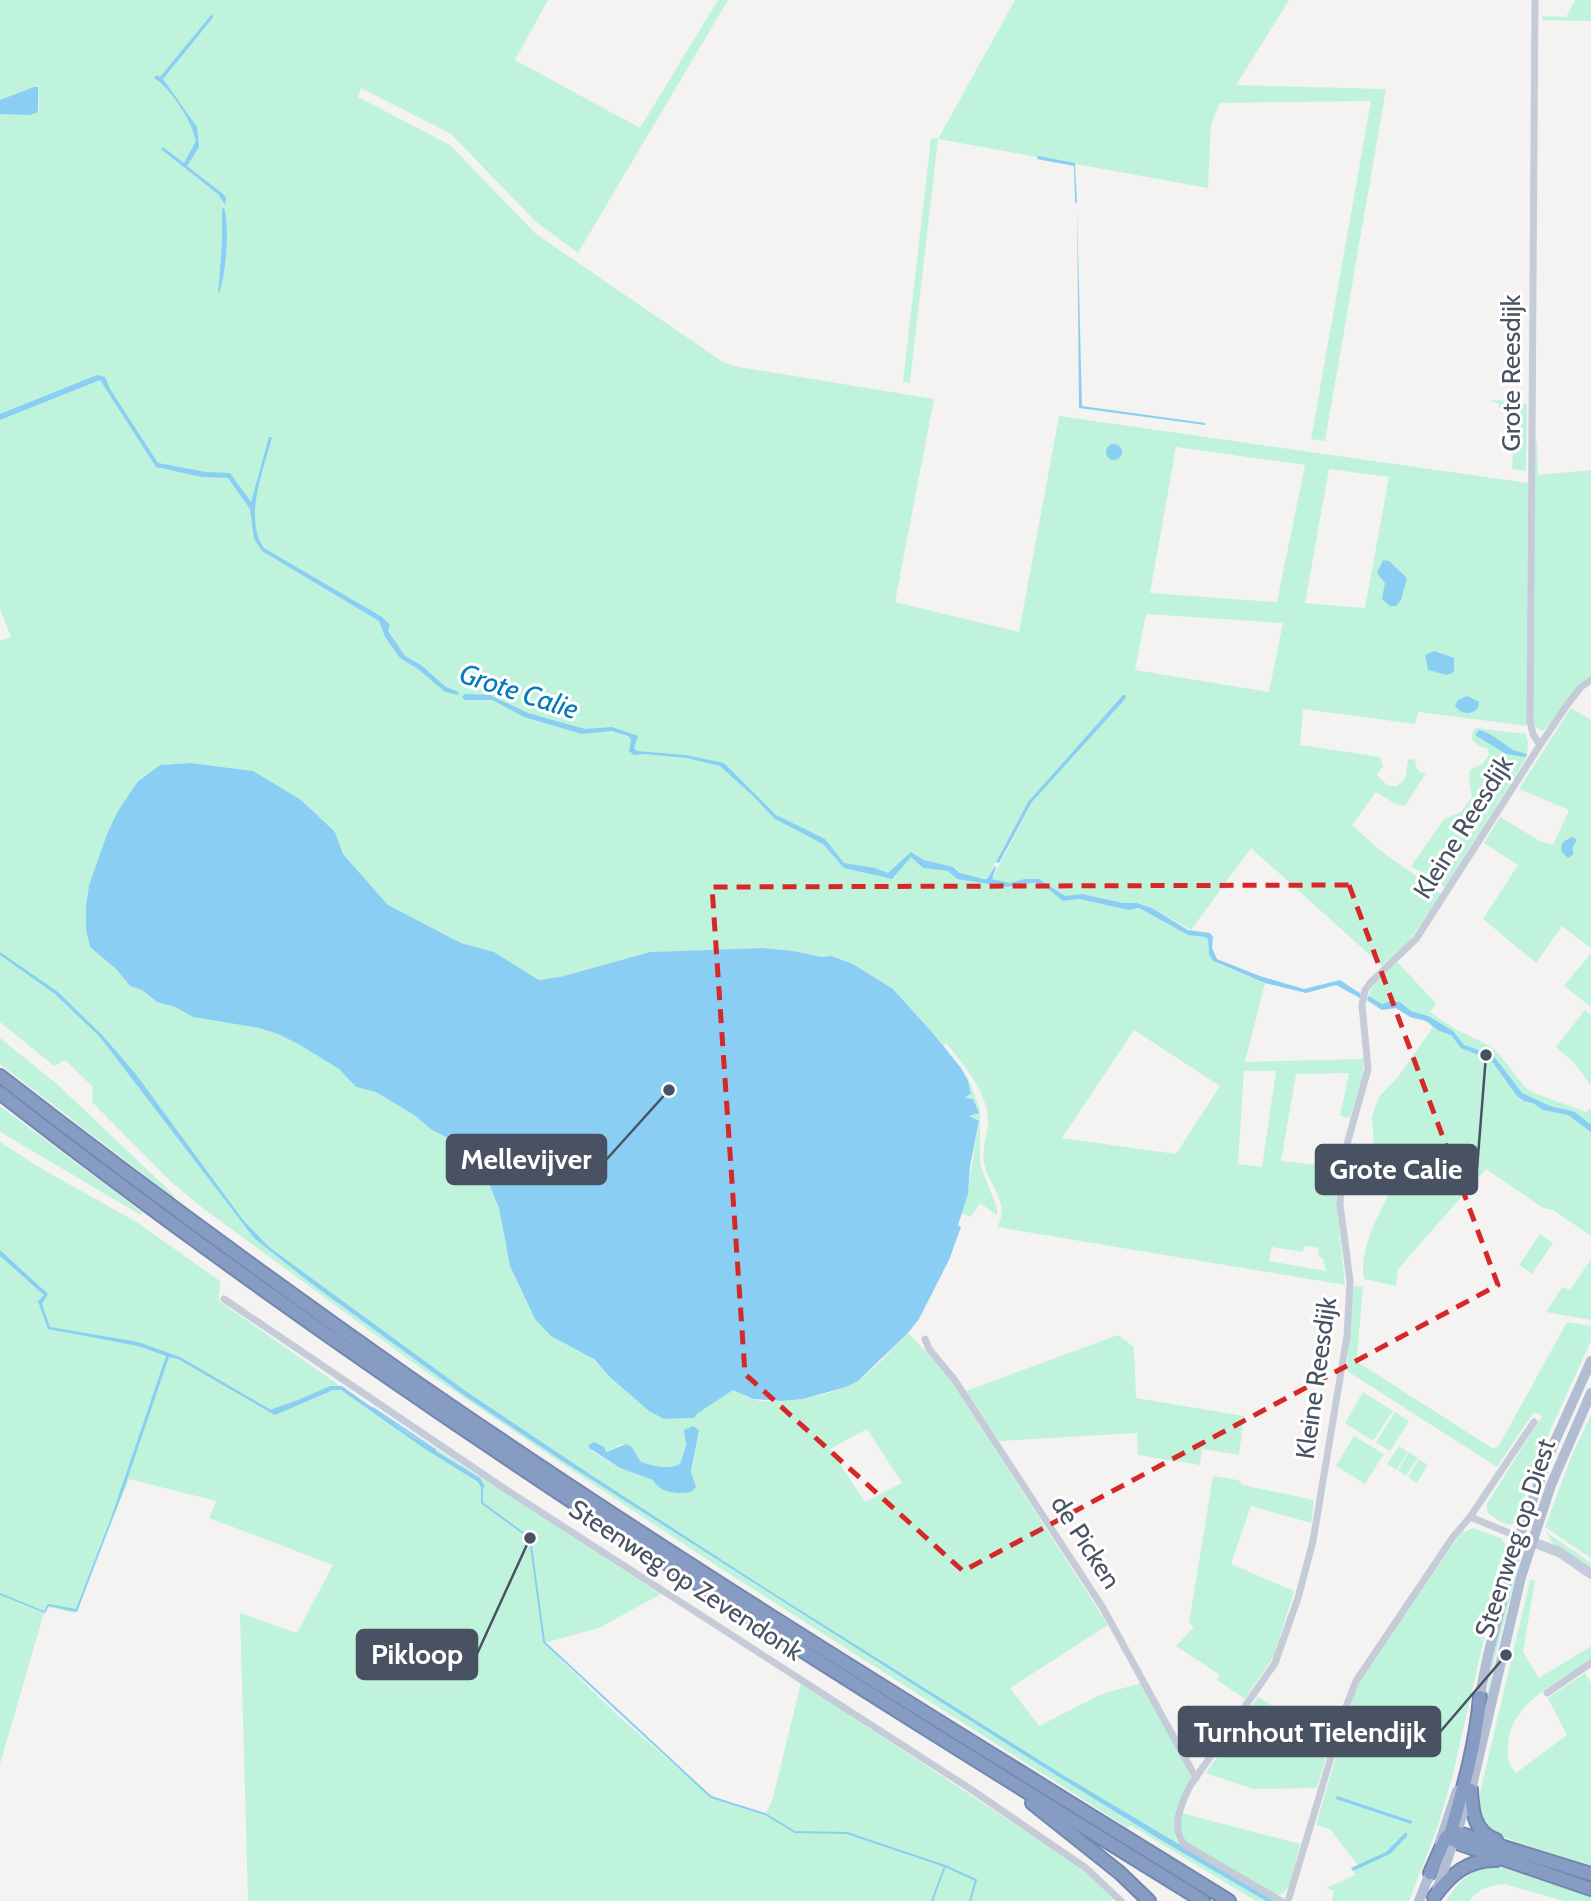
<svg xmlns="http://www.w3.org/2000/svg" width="1591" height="1901" font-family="Cabin,sans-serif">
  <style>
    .green { fill: #c0f3db; fill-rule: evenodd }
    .water { fill: #8acff3 }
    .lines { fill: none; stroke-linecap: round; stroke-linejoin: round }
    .stream { stroke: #8acff3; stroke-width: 2 }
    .highway-casing { stroke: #7287af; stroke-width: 16 }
    .street { stroke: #c5ccd7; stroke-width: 7 }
    .secondary { stroke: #c4ccdc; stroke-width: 10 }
    .primary { stroke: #b1bdd2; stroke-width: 10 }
    .highway { stroke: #879cc3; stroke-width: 12 }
    .marked { fill: none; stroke: #d62828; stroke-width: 5; stroke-dasharray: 14 9; stroke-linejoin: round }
    .labels { text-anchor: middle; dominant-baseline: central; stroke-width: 6; stroke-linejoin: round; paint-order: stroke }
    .street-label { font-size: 26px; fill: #485262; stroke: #fff }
    .water-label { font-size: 28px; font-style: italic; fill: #027bbb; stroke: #fff }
    .leader { fill: none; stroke: #485262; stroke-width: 2.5 }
    .callout-dot { fill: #485262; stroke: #fff; stroke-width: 2.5 }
    .callout { fill: #485262; stroke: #485262; stroke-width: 2.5 }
    .callout-label { font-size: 28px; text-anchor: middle; font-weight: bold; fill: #fff }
  </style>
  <rect width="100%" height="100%" fill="#f5f3f2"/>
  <!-- green -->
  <path class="green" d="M0 0H548L515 60 640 128 718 0H728L578 253 535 221 451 134 361 88 358 97 450 145 536 234 723 362 739 367 934 399 895 602 1019 632 1059 416 1528 483 1527 726 1418 712 1415 724 1303 709 1300 745 1380 757 1383 766 1377 775 1388 786H1397L1405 779 1408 760 1415 759 1416 767 1420 772 1426 773 1405 806 1397 805 1376 792 1352 825 1381 851 1441 894 1410 940 1382 966 1251 848 1191 930 1152 908 1137 903H1123L1082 894 1065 896 1039 879H1024L1010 883 992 879 1034 799 1028 802 987 879 961 874 956 868 924 860 914 853 925 868 948 871 961 879 1013 887C1035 877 1049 890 1067 901L1079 899 1127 910 1139 908 1188 935 1205 937 1208 939 1209 954 1216 963 1265 983 1245 1062 1364 1059 1363 1075 1350 1118 1340 1116 1349 1073 1296 1074 1281 1161 1319 1165 1324 1145 1341 1148 1336 1195 1345 1285 997 1227C1011 1203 990 1187 985 1167 980 1150 989 1134 988 1118 986 1090 963 1064 946 1043L944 1046 968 1078 980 1109V1164L997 1208V1215L980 1203 971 1217 962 1213C971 1186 972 1156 978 1128L969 1118V1116L976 1114 965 1096 961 1068 931 1031 893 989 853 964 833 956 822 957 793 951 763 948 650 952 560 977 539 980 494 952 461 943 388 905 343 854 335 832 253 771 191 763 160 765 138 780 107 834 89 885 86 906V930L90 947 116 969 130 986 142 990 157 1002 175 1007 193 1017 259 1028 278 1034 300 1045 339 1069 356 1087 376 1092 414 1115 432 1130 450 1139 472 1160 489 1184 499 1208 510 1266 522 1292 636 1400 664 1419 694 1418C701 1407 721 1397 733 1390 740 1391 745 1397 752 1399 776 1407 836 1395 857 1381 876 1369 892 1349 908 1333L946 1373 1108 1625 1010 1688 1039 1726 1102 1694 1142 1683 1191 1777C1186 1800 1164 1823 1180 1846L1274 1901H1256L1130 1825 1128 1828 720 1568 570 1469 423 1370 204 1209 170 1181 92 1102 93 1087 65 1060 54 1066 0 1022V641L11 637 0 609V114L35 113 39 110 38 88 0 100ZM1176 447 1305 465 1277 602 1150 593ZM1329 469 1389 477 1365 608 1305 603ZM1146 614 1283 623 1269 692 1135 670ZM1134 1030 1220 1086 1176 1154 1062 1138ZM1244 1071H1276L1262 1167 1238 1164ZM1304 1246 1319 1248 1318 1256 1323 1259 1326 1271 1269 1261 1272 1247 1303 1252ZM693 1426 699 1431 691 1475 653 1480 620 1468 591 1451 594 1442 605 1452 622 1444 634 1450 640 1461C651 1466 668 1469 680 1465L686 1441ZM867 1429 902 1483 865 1502 830 1449Z
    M1015 0H1289L1236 85 1386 89 1325 441 1311 439 1371 101 1220 103 1211 124 1208 188 938 139 910 383 903 382 931 138 938 139Z
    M1575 0H1591V21L1542 20V16L1566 17Z
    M1494 400 1527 404 1526 471 1512 469 1515 410 1499 408V403L1491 402Z
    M1534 442H1537L1538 475 1591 470V676C1569 689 1563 717 1542 731L1534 725 1533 721Z
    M1571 708 1591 720V948L1562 926 1536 963 1483 919 1518 865 1484 843 1500 817 1540 841 1553 845 1569 810 1519 789Z
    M1477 728 1526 734 1528 743 1527 757 1445 887 1411 866 1444 819 1461 812 1472 797 1469 778 1470 770 1482 764 1489 755 1487 748 1478 746 1472 739 1473 730Z
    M1591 953V1007L1564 986Z
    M1397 962 1436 1003 1430 1012 1455 1029 1490 1046 1499 1054 1524 1086 1532 1092 1586 1112 1591 1108V1236L1553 1210 1543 1208 1486 1169 1398 1269 1396 1286 1364 1279C1359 1251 1376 1220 1388 1195L1374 1146 1372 1119 1375 1107 1379 1097 1398 1077 1433 1027 1426 1021 1410 1017 1396 1008 1382 1010 1366 1000 1374 983Z
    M1585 1010 1591 1015V1085L1573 1062 1556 1047Z
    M0 1038 57 1084 175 1196 173 1197 0 1064Z
    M0 1106 4 1109 143 1213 141 1215 0 1132Z
    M0 1142 39 1167 138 1223 220 1281 219 1301 346 1390 661 1594 599 1628 544 1643 614 1712 711 1797 765 1814 772 1801 801 1683 1075 1864 1115 1898 1111 1901H248L240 1613 297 1633 333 1565 209 1518 216 1501 129 1479 75 1613 47 1607 44 1613 0 1764Z
    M1540 1234 1553 1243 1532 1274 1519 1265Z
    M1591 1259V1320L1546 1312 1562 1287 1570 1290Z
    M1353 1286 1363 1287 1357 1356 1359 1363 1492 1448 1498 1447 1501 1442 1567 1322 1591 1326V1341L1538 1457 1516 1522 1511 1525 1500 1522 1487 1512V1504L1542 1416 1534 1412 1497 1467 1347 1371Z
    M1118 1335 1134 1347 1136 1398 1244 1416 1239 1455 1202 1449 1200 1465 1138 1455 1137 1433 999 1441 966 1391Z
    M1363 1392 1393 1411 1373 1441 1345 1423Z
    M1395 1412 1409 1421 1390 1451 1376 1442Z
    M1591 1415V1558L1545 1527 1572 1455Z
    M1354 1436 1384 1454 1365 1484 1336 1466Z
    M1399 1446 1408 1452 1396 1470 1387 1464Z
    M1409 1452 1418 1458 1406 1476 1398 1470Z
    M1419 1459 1428 1465 1417 1483 1408 1477Z
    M1213 1476 1238 1480 1243 1485 1314 1500 1311 1523 1251 1506 1231 1564 1294 1591 1274 1656 1245 1699 1217 1680 1220 1675 1176 1646 1194 1627 1189 1623Z
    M1473 1528 1501 1538 1508 1549 1498 1566 1490 1595 1489 1617 1452 1778 1437 1829 1409 1901H1332L1334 1891 1326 1888 1355 1875 1353 1871 1359 1867 1330 1829 1316 1825 1355 1692 1363 1674 1461 1533Z
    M1546 1532 1591 1563V1570L1553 1544Z
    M1517 1558 1520 1559 1495 1658 1485 1710 1492 1658Z
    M1530 1580 1535 1581 1523 1652 1539 1678 1591 1646V1660C1562 1680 1515 1700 1509 1738 1507 1754 1506 1760 1516 1773L1567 1735 1548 1698 1585 1673 1591 1683V1867L1500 1836C1480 1825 1478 1809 1481 1788Z
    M781 1628 1219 1901H1213L780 1631Z
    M1258 1697 1291 1717 1294 1713 1335 1728 1317 1788 1253 1789 1206 1773Z
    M1182 1813 1300 1844 1289 1887 1281 1895H1276L1189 1846 1180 1833Z
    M1487 1866 1504 1868 1591 1897V1901H1564L1504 1884C1488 1885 1479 1889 1469 1901H1446C1457 1884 1467 1873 1487 1866Z"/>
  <!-- water -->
  <path class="water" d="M212 14 213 17 211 20 163 79 197 127 199 147 187 166 223 194 226 198 225 205 219 195 161 149 163 147 184 163 196 141C193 123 170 87 154 78L157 75 160 77Z
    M34 87H38V112L30 115 0 114V100Z
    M1038 156 1075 163 1077 204 1075 202 1074 166 1037 159Z
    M224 208C230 225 226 280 218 295L222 244V209Z
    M1077 208 1082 406 1205 423V425L1079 408Z
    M97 375 105 377 110 389 158 463 206 472 230 473 251 502 269 437H272C264 470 243 517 264 548L382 617 390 625 388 631 405 656 421 665 446 687 459 692 458 695 445 692 418 669 400 658 385 637 379 621 262 551 254 539 250 509 228 478 202 477 156 467 100 380 0 420V414L5 412Z
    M1106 452a8 8 0 1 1 16 0a8 8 0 1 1-16 0Z
    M1383 560 1389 561 1407 578 1401 600 1396 606H1390L1382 599 1385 583 1377 573Z
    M1434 651 1454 658V672L1447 675 1428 670 1425 655Z
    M465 694 490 695 528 713 585 729 612 727 638 736 634 748 637 751 686 755 724 763 776 815 825 839 844 863 875 868 888 873 911 852 924 860 953 867 960 873 984 879H987L995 866 996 868 992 879 1010 883 1024 879H1039L1065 896 1082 894 1123 903H1137L1152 908 1188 930 1210 933 1213 937 1212 948 1217 959 1260 976 1304 989 1340 980 1361 994 1360 998 1336 985 1306 993 1265 983 1213 961 1209 954 1208 939 1205 937 1188 935 1139 908 1128 910 1079 899 1063 901 1047 888 1037 883 1020 884 1008 887 957 879 948 871 923 868 911 857 892 879 844 868 823 844 775 819 753 796 720 766 687 758 645 754 634 755 629 751 631 739 628 736 612 731 582 734 524 717 492 700H465L462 697Z
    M1123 695H1125L1126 698 1032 802 999 863 996 862 1028 802Z
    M1467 696 1479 702 1478 708C1471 716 1461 714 1455 706L1458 700Z
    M1479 730C1491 733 1500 741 1510 748 1515 752 1521 751 1527 755L1525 757 1506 754 1475 735Z
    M191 763 253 771 301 800 335 832 343 854 388 905 461 943 494 952 539 980 560 977 650 952 763 948 793 951 822 957 832 956 853 964 893 989 931 1031 961 1068 968 1081 971 1094 966 1096V1098L973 1099 979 1113 969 1116 979 1121 970 1166 968 1194 958 1225 961 1227 949 1260 919 1319 908 1333 858 1381 846 1387 803 1399 782 1401 753 1399 733 1390 698 1413 694 1418 664 1419 649 1411 611 1378 594 1359 551 1336 535 1319 510 1266 499 1208 489 1184 472 1160 450 1139 432 1130 414 1115 376 1092 356 1087 339 1069 300 1045 278 1034 259 1028 193 1017 175 1007 157 1002 142 990 130 986 116 969 90 947 86 930V906L89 885 107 834 118 811 138 781 160 765Z
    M1573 837 1577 840 1572 848 1574 854 1568 858 1562 852C1559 843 1565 840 1573 837Z
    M0 952 58 992 102 1035 135 1073 243 1220 269 1247 467 1392 591 1475 773 1593 1063 1775 1274 1901H1266L1166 1843 1059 1777 564 1462 465 1396 312 1284 254 1238 100 1037 55 994 0 955Z
    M1369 996 1382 1004 1391 1001 1400 1002 1411 1011 1428 1016 1453 1031 1464 1045 1493 1055 1522 1093 1550 1106 1575 1112 1591 1125V1132L1568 1115 1543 1110 1533 1103 1524 1101 1517 1096 1491 1060 1461 1048 1451 1035 1439 1031 1426 1021 1410 1017 1396 1008 1382 1010 1367 1000Z
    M0 1250 48 1294 42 1304 50 1327 138 1342 180 1357 273 1411 330 1386H342L413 1437 480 1478 485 1487 482 1488 478 1482 422 1447 341 1390H333L275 1415 178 1359 169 1357 125 1486 77 1612 49 1606 45 1613 0 1595V1593L44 1611 48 1604 76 1609 111 1518 166 1356 138 1346 48 1329 38 1301 44 1295 0 1256Z
    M693 1426 699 1430 691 1472 696 1487 691 1492C676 1494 661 1494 653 1480L620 1468 589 1448V1445L594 1442 604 1447 606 1452 626 1444 632 1447 640 1461C651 1466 669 1470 680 1464L686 1445 684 1430Z
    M1337 1796 1412 1821 1411 1824 1336 1799Z
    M1405 1833H1407V1836L1390 1854 1353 1871 1351 1868 1386 1852Z"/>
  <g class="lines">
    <!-- stream -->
    <path class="stream" d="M373 1408 435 1450
      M270 1411 301 1400
      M482 1487V1503L530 1538 544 1642 711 1797 765 1814 795 1832 847 1833 945 1866 976 1880 970 1901
      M932 1901 945 1866"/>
    <defs>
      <path id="highway" d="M0 1076C133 1179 269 1279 407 1376 674 1561 953 1730 1229 1901
        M0 1093C381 1391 792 1647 1203 1901
        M1471 1790C1472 1811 1474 1832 1496 1840
        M1032 1803 1120 1873 1149 1901
        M1450 1835 1452 1839 1460 1844 1591 1889
        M1450 1835 1458 1833 1591 1874
        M1430 1873 1446 1837 1450 1835C1463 1789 1476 1745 1480 1697
        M1434 1897C1450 1875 1468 1859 1497 1860"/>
    </defs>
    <!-- highway casing -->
    <use href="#highway" class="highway-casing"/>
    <!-- street -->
    <path class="street" d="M1535 0 1530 721 1533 734 1540 745
      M224 1299 505 1489 969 1788 1086 1868 1121 1901
      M925 1339 929 1349 954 1379 1103 1608 1196 1778
      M1470 1517 1519 1537
      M1547 1693 1591 1663
      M1281 1901 1185 1845C1170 1829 1181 1804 1190 1786L1275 1663 1298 1598 1313 1541 1347 1336 1350 1281 1340 1204 1341 1182 1344 1155 1368 1069 1362 1005 1365 990 1371 982 1416 939 1540 745 1567 705 1581 687 1591 680
      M1288 1901 1346 1707 1356 1681 1453 1537 1470 1517 1534 1422"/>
    <!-- secondary -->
    <path class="secondary" d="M1519 1537 1559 1552 1591 1574"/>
    <!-- primary -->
    <path class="primary" d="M1478 1704 1488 1655 1519 1537 1551 1450 1591 1361
      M1440 1842 1457 1791
      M1437 1890 1471 1790 1521 1577 1551 1485 1591 1393
      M1419 1901 1432 1868"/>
    <!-- highway -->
    <use href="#highway" class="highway"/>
  </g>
  <!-- marked area -->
  <path class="marked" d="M1349 885 1498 1285 963 1571 745 1374 712 887Z"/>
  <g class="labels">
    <!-- street labels -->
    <g class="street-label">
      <text transform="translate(1511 373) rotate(-90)">Grote Reesdijk</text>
      <text transform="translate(1463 827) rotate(-58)">Kleine Reesdijk</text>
      <text transform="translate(1316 1378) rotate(-82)">Kleine Reesdijk</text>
      <text transform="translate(1515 1538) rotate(-72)">Steenweg op Diest</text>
      <text transform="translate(1086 1542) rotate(57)">de Picken</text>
      <text transform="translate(686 1580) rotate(33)">Steenweg op Zevendonk</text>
    </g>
    <!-- water labels -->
    <g class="water-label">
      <text transform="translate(519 691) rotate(18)">Grote Calie</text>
    </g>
  </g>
  <!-- callouts -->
  <path class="leader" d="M669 1090L606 1160M1486 1055L1477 1169M530 1538L477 1654M1506 1655L1440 1732"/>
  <g class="callout-dot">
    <circle cx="669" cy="1090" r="7"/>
    <circle cx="1486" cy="1055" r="7"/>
    <circle cx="530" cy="1538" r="7"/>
    <circle cx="1506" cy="1655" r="7"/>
  </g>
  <g class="callout">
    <rect x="447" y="1135" width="159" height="49" rx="7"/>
    <rect x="1316" y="1145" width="161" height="49" rx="7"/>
    <rect x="357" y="1630" width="120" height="49" rx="7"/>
    <rect x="1179" y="1707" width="261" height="49" rx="7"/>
  </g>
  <g class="callout-label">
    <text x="526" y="1169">Mellevijver</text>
    <text x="1396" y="1179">Grote Calie</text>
    <text x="417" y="1664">Pikloop</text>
    <text x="1310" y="1742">Turnhout Tielendijk</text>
  </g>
</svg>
